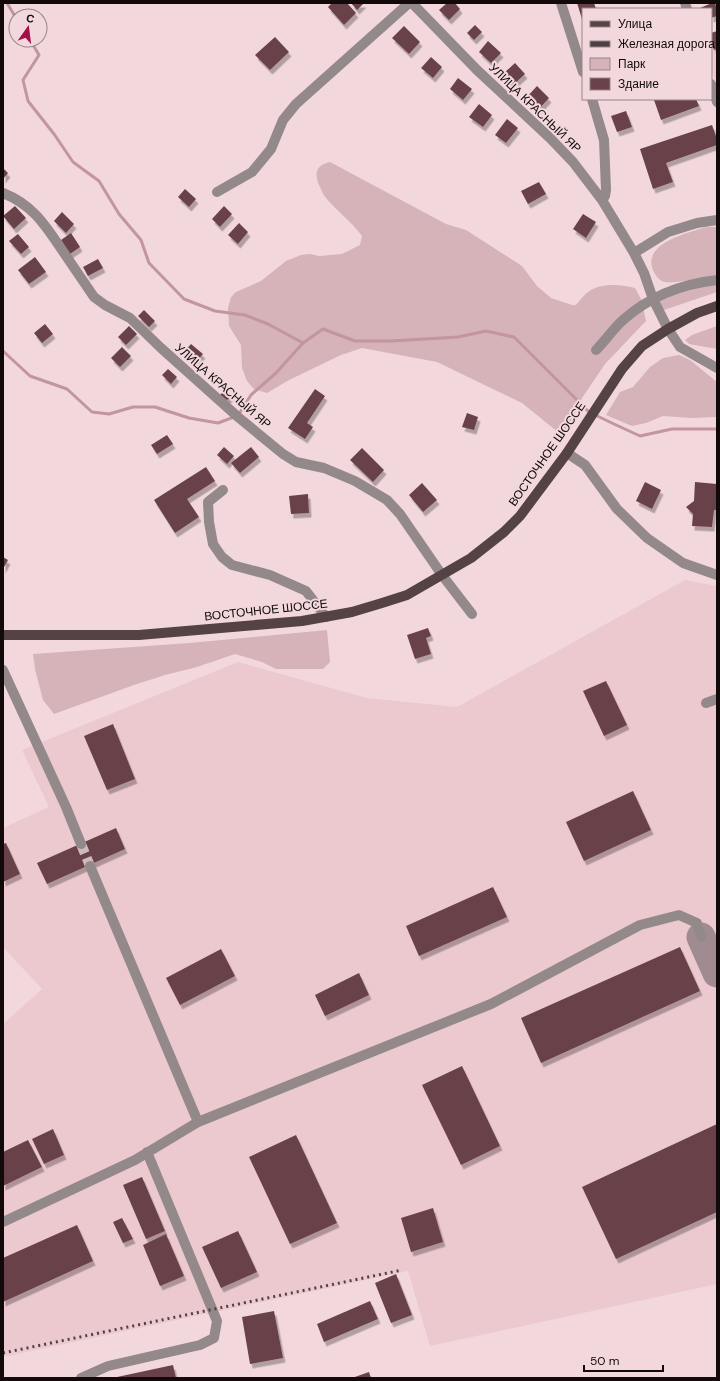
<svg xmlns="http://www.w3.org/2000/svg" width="720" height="1381" font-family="'DM Sans',sans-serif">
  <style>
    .built { fill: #ecc9ce }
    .green { fill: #d5b3b8 }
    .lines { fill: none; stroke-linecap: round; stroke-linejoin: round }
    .stream { stroke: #c3959d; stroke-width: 3 }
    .taxiway { stroke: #a08c90; stroke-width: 29 }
    .building { fill: #694249; filter: url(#shadow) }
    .minor-tunnel { stroke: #d0b9bc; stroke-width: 10; stroke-dasharray: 10 5; stroke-linecap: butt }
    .minor { stroke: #93888a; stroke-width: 10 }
    .major { stroke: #544245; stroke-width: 10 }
    .rail { stroke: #4e4143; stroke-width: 3; stroke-dasharray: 2 4; stroke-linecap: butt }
    .labels { text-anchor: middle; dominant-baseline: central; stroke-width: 4; stroke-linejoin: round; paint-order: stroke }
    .street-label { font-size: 12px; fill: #11090a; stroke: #f2d8dc }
  </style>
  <defs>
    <filter id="shadow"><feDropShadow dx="2.5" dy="4.5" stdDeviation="0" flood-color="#0004"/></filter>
  </defs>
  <rect width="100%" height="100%" fill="#f2d8dc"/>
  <!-- built -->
  <path class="built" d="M717 44V87L711 68V46Z
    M685 580 717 586V1284L430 1346 408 1271 3 1357V1024L42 989 3 947V828L49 807 22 750 238 662 367 698 457 707Z"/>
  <!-- green -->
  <path class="green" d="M330 162 446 224 466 230 522 266 537 286 551 298 572 305H576C581 299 586 292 593 289 606 283 621 285 635 288L641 299 646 321 605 364 582 398 564 437 522 403 437 362 362 348 341 355 289 380 267 393 254 389 247 381 242 368 241 345 229 326 228 308 231 297 236 292 261 281 286 261 301 255 310 254 319 256 342 254 360 245 362 236C352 222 337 211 326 198 323 195 322 191 320 187 314 175 315 165 330 162Z
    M706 227H717V275C705 277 675 284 665 282 659 281 655 275 653 270 642 243 688 233 706 227Z
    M717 282V292L664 310 657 306 663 297Z
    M717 326V349L689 344 685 340 692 335Z
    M679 355 690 360 717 382V417L692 418 663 416 646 423 632 426 606 415 620 392 633 387 650 367 663 358Z
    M327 630 330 662 323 669H276L262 662 235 654 197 667 165 675 134 685 54 714 43 700 35 669 33 654 190 643Z"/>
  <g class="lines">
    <!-- stream -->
    <path class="stream" d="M7 3 16 18
      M30 40 39 55 23 80 28 101 54 134 73 162 99 181 119 214 141 240 149 263 184 299 215 311 245 315 268 324 303 343 323 329 355 341H391L458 337 486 331 514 337 589 412 614 424 640 436 672 429H717
      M3 351 30 376 67 389 92 412 109 414 133 407H155L189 418 218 423 234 417
      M239 414 251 395 276 373 303 343"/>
    <!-- taxiway -->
    <path class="taxiway" d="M701 937 717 973"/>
  </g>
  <!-- building -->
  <path class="building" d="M332 3H347L356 13 344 25 328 7Z
    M351 3H364L357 10Z
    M447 3H455L460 9 449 20 439 10Z
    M577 3H594L596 9H583V19H582Z
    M712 3H715L717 9V16L711 18V9H701L700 8Z
    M475 25 482 32 474 40 467 33Z
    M404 26 420 42 409 54 392 38Z
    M717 31V49L714 50 711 41V33Z
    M275 37 289 52 270 70 255 55Z
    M488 41 501 53 491 63 479 52Z
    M431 57 442 67 433 78 421 68Z
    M515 63 525 74 512 86 502 75Z
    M458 78 472 89 463 100 450 89Z
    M537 86 549 98 537 111 525 99Z
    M657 99H696L699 106 661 120 654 100Z
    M479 104 492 115 483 127 469 117Z
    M626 111 632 127 617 132 611 116Z
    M507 119 518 128 506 143 495 135Z
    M712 125 717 139V145L666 163 673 182 653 189 640 149Z
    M3 168 8 173 3 179Z
    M539 182 546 194 528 204 521 191Z
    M185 189 196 199 189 207 178 197Z
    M15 206 26 218 14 229 3 216Z
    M224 206 232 214 220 227 212 219Z
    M62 212 74 224 66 233 54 221Z
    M583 214 596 222 586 238 573 229Z
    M239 223 248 232 238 244 228 235Z
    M71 233 80 247 70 254 61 240Z
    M18 234 29 247 21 254 9 241Z
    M35 257 46 272 29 284 18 270Z
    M98 259 103 268 88 276 83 267Z
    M144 310 155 321 149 327 138 316Z
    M45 324 53 334 42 343 34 333Z
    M129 326 137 334 126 345 118 337Z
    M191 344 203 354 195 363 183 353Z
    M122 347 131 356 120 367 111 358Z
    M168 369 177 377 171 384 162 375Z
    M315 389 325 396 307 423 313 427 305 439 288 428Z
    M225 390 232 395 227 400 220 395Z
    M467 413 478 417 474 430 462 427Z
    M167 435 173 444 157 454 151 445Z
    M224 447 234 456 227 464 217 455Z
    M251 447 259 457 240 473 231 463Z
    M362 448 384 470 373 482 350 460Z
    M206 467 215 481 187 499 199 517 175 533 154 500Z
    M645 482 661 490 652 509 636 501Z
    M695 482 717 484V510H714L712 527 692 526 693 514 686 507 694 501Z
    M422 483 437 500 423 512 409 495Z
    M308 494 309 513 291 514 289 496Z
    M3 557 8 560 3 569Z
    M428 628 431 636 426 638 431 654 415 659 407 635Z
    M606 681 627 725 604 736 583 691Z
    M113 724 135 779 107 790 84 736Z
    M633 791 651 830 584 861 566 822Z
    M116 828 125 849 47 884 37 863Z
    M6 843 20 874 3 882V844Z
    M493 887 507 917 419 956 406 926Z
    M680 947 700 991 541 1063 521 1018Z
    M221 949 235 976 180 1005 166 978Z
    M359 973 369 995 325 1016 315 995Z
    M462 1066 500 1146 461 1165 422 1085Z
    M717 1124V1212L616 1259 582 1187Z
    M53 1129 64 1155 44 1164 32 1139Z
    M296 1135 337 1223 290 1244 249 1157Z
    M28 1140 42 1167 3 1186V1152Z
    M142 1177 165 1231 146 1239 123 1185Z
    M433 1208 443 1242 411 1252 401 1218Z
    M122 1218 133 1239 123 1243 113 1222Z
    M77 1225 93 1261 3 1302V1258Z
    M238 1231 257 1272 221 1288 202 1247Z
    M166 1234 184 1276 160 1286 143 1245Z
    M396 1274 412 1315 391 1323 375 1283Z
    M370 1301 378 1319 324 1342 317 1324Z
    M274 1311 283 1358 250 1364 242 1317Z
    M173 1365 176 1378H117V1377Z
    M369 1372 371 1378H352Z"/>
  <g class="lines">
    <!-- minor-tunnel -->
    <path class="minor-tunnel" d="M81 844 90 866"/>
    <!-- minor -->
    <path class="minor" d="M412 3 477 70 550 138 573 162 602 200 634 253 644 273 653 299 668 329 680 347 717 368
      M561 3 583 72
      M685 3 687 9
      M711 84 717 102
      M592 99 604 140 606 190 605 196 602 200
      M217 192 252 172 271 149 283 120 296 104 409 3
      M3 193C33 205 45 225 62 250 73 266 83 281 94 297L105 305 130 318 161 348 238 417 283 454 296 462 324 468 355 481 387 500 400 514 442 575 472 614
      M634 253 668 232 697 223 717 220
      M596 350C605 341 613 329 623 320 650 296 681 284 717 280
      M567 453 585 465 617 509 647 538 683 563 717 575
      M223 490 208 502 209 522 213 544 222 557 232 565 270 575 306 591 326 617
      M3 670 66 807 81 844
      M706 703 717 699
      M198 1122 491 1004 640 925 679 915 697 923 701 937
      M3 1222 135 1160 198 1122 90 866
      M81 1378 108 1366 200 1345 214 1338 217 1321 147 1152"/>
    <!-- major -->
    <path class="major" d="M3 635H139L302 621 352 612 382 603 407 595 471 558 504 532 520 516 567 453 622 369 642 346 668 329 697 313 717 306"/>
    <!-- rail -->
    <path class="rail" d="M3 1353 402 1270"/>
  </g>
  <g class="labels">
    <!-- street labels -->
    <g class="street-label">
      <text transform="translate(535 108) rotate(44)">УЛИЦА КРАСНЫЙ ЯР</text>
      <text transform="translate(223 386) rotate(41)">УЛИЦА КРАСНЫЙ ЯР</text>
      <text transform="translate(547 454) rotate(-55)">ВОСТОЧНОЕ ШОССЕ</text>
      <text transform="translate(266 610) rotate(-6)">ВОСТОЧНОЕ ШОССЕ</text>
    </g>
  </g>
  <!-- border -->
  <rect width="720" height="1381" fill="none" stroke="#11090a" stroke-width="8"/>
  <!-- legend -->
  <rect x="582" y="8" width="130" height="92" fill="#f2d8dc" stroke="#988588"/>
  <rect x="590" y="21" width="20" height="6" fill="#544245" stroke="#988588"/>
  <text x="618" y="28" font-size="12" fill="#11090a">Улица</text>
  <rect x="590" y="41" width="20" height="6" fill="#4e4143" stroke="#988588"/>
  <text x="618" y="48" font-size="12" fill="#11090a">Железная дорога</text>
  <rect x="590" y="58" width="20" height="12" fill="#d5b3b8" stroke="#988588"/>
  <text x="618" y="68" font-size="12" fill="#11090a">Парк</text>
  <rect x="590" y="78" width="20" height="12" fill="#694249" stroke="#988588"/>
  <text x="618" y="88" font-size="12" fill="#11090a">Здание</text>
  <!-- north arrow -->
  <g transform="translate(28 28) rotate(14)"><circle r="19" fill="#f2d8dc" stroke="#988588"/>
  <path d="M0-3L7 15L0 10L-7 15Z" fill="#a40d48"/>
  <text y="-6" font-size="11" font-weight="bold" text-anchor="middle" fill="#11090a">С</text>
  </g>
  <!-- scale -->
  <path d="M584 1365v6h79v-6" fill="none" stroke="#11090a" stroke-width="2"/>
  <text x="590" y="1365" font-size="12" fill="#11090a" stroke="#f2d8dc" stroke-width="3" paint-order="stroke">50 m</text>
</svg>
